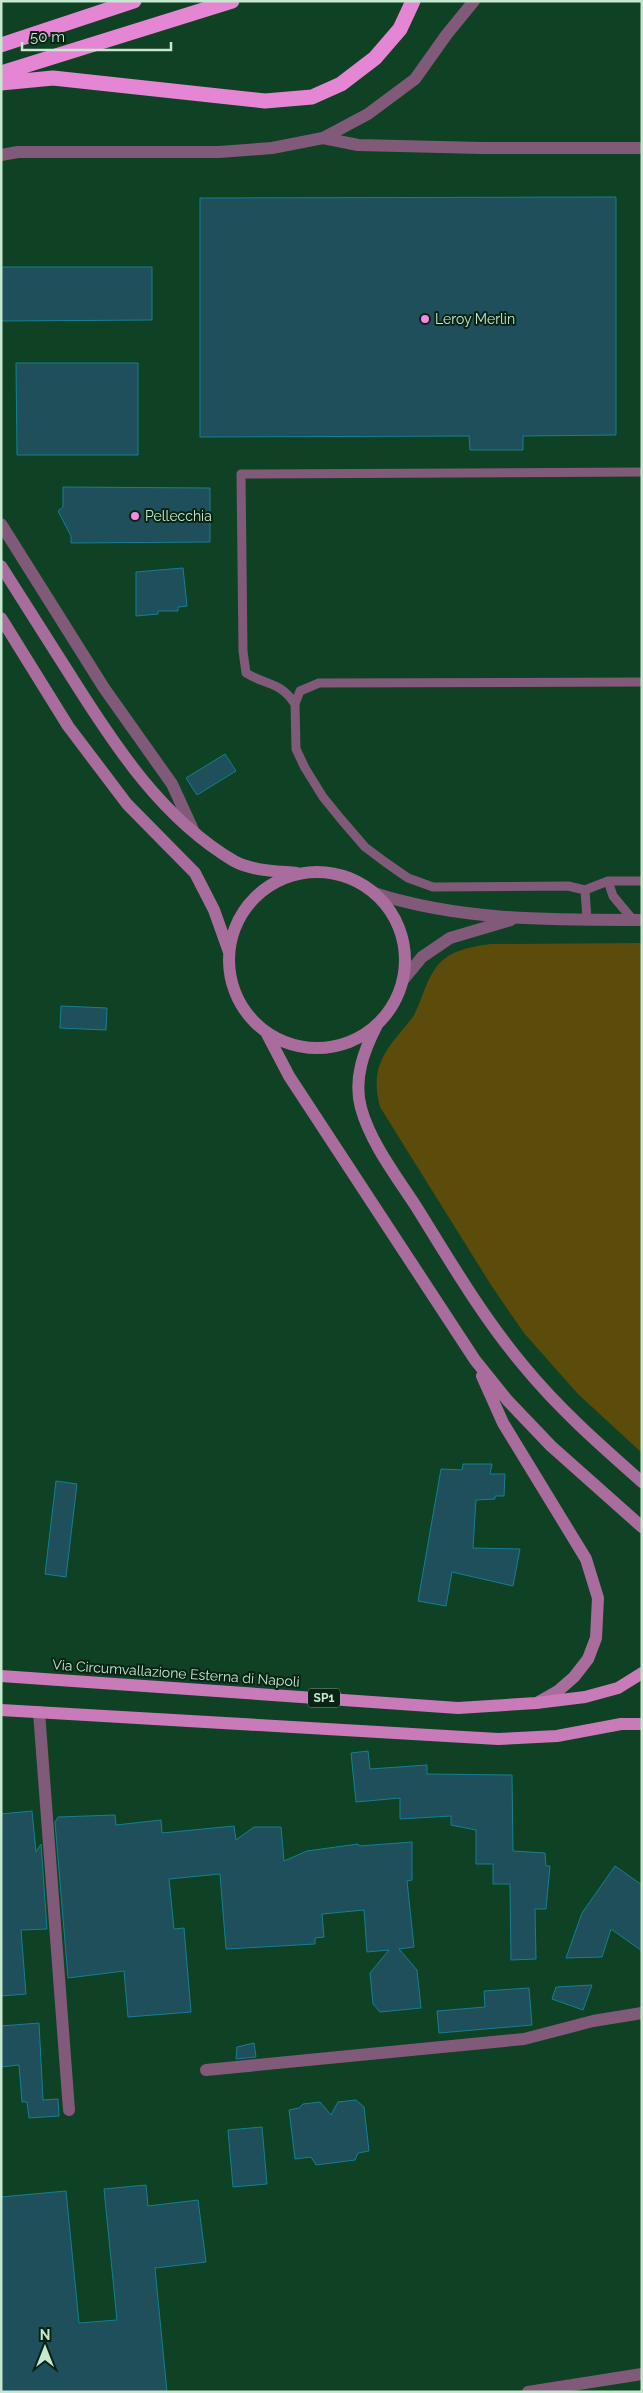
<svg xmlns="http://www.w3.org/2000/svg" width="643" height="2393" font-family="Raleway,sans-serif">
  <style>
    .green { fill: #5b4c0c }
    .building { fill: #1e4f5a; stroke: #167f93 }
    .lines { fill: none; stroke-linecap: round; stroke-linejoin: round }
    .lane { stroke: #815a79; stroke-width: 9 }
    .street { stroke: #815a79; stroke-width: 12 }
    .secondary { stroke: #a96d9d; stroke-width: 12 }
    .primary { stroke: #c87ab9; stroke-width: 12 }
    .highway { stroke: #e486d3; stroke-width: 15 }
    .poi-dot { fill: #fa87e6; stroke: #092414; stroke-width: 2 }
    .labels { text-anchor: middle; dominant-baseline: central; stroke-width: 4; stroke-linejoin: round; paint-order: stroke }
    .shield { fill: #092414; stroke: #8ead98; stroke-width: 1 }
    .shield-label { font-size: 12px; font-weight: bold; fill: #c7e8d0 }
    .poi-label { font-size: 14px; fill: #c7e8d0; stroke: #092414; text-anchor: start }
    .street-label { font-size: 14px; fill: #c7e8d0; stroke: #092414 }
  </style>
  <rect width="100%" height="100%" fill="#0f4125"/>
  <!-- green -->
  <path class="green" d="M642 943V1453L578 1394 524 1333 491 1285 380 1107C372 1076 378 1059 399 1034 404 1027 412 1020 415 1013 424 995 428 972 444 959 456 949 476 946 491 944Z"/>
  <!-- building -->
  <path class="building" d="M616 197V435L523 436V450H470L469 436 200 437V198Z
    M1 267H152V320L1 321Z
    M16 363H138V455H17Z
    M63 487 210 488V542L71 543V536L58 511 63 507Z
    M183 568 187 606 178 607V611H158V614L136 616V572Z
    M225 754 236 771 197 795 186 778Z
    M61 1006 107 1008 106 1030 60 1028Z
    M463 1464H492L490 1474H505L504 1496H495V1499L476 1500 473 1548 520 1549 513 1586 452 1572 446 1606 418 1601 441 1469 462 1470Z
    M56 1481 77 1484 66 1577 45 1574Z
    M368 1751 370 1769 427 1765V1774L512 1775 513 1851 545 1853 546 1866H550L546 1909H535L536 1959 511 1960 510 1884H493V1864H476V1830L451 1825V1816L400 1819V1798L356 1802 351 1753Z
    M32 1811 36 1852 41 1844 47 1929 21 1930 26 1994 1 1996V1814Z
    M115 1815 116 1825 161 1820 162 1833 234 1826 236 1840 254 1827H281L284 1861 307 1851 358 1844 359 1846 412 1842V1880L407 1881 414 1947 399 1949 417 1970 421 2008 380 2012 373 2004 370 1973 389 1950 367 1952 364 1910 322 1914 324 1937 315 1938V1944L226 1949 220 1874 169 1879 174 1929 184 1928 191 2012 128 2017 124 1971 68 1978 55 1822 58 1817Z
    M615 1866 642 1885V1951L611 1929 602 1957 566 1958 582 1913Z
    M592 1985 583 2010 552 1999 556 1987Z
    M529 1988 532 2025 439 2033 437 2011 485 2007 484 1991Z
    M39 2023 43 2100 58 2099 59 2116 29 2118 27 2102H22L19 2065 1 2067V2026Z
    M254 2043 256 2057 236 2059 237 2047Z
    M356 2100 364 2107 369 2151 358 2153 355 2160 316 2165 311 2157 295 2159 289 2110 299 2108 303 2104 320 2102 331 2115 338 2102Z
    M262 2127 267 2184 233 2187 228 2130Z
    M146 2185 148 2206 198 2200 206 2262 155 2268 167 2392H1V2197L66 2191 79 2323 117 2320 104 2189Z"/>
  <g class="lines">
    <!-- lane -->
    <path class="lane" d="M642 682 319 683 300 691 295 704 296 749 305 768 323 797 340 818 365 847 385 862 408 878 433 887 568 886 585 890 608 881H642
      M295 704C280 681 267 686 246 673L243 651 241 474 642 472
      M608 881 613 896 633 920
      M585 890 587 920"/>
    <!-- street -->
    <path class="street" d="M323 138 358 145 482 148H642
      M1 155 18 152H219L272 148 323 138 368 114 415 79 447 34 474 1
      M1 524 104 688 172 784 194 832
      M374 893C461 921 551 920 642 920
      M403 980 422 957 450 938 511 920
      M39 1712 69 2110
      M206 2070 524 2039 593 2021 642 2013
      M528 2392 642 2374"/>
    <!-- secondary -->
    <path class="secondary" d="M1 566C25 604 50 643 74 681 117 749 163 819 234 861 252 871 277 871 297 873
      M1 618 68 726 127 804 195 873 214 910 229 952
      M229 960a88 88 0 1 1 176 0a88 88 0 1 1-176 0Z
      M377 1025C364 1050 353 1079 361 1108 371 1144 397 1177 417 1208 450 1261 482 1316 523 1365 558 1408 600 1445 642 1482
      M266 1032 289 1076 475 1360 508 1401 551 1446 642 1527
      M482 1376 503 1423 586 1559 598 1598 596 1638 588 1659 574 1677 558 1691 537 1703"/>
    <!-- primary -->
    <path class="primary" d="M1 1676 458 1708 536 1703 585 1697 618 1688 642 1673
      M1 1710 498 1739 557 1736 621 1724H642"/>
    <!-- highway -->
    <path class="highway" d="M1 45 134 1
      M1 73 232 1
      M1 83 53 78 265 101 312 97 341 84 375 58 400 29 413 1"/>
  </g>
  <!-- markers -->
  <g class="poi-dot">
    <circle cx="425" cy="319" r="5"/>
    <circle cx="135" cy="516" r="5"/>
  </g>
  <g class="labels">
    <!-- shield labels -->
    <rect class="shield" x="308" y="1688.5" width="32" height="19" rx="4"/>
    <g class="shield-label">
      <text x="324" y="1698">SP1</text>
    </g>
    <!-- poi labels -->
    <g class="poi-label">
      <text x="435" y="319">Leroy Merlin</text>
      <text x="145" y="516">Pellecchia</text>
    </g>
    <!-- street labels -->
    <g class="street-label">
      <text transform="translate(176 1673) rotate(4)">Via Circumvallazione Esterna di Napoli</text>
    </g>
  </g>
  <!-- border -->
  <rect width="643" height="2393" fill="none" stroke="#c7e8d0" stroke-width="5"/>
  <!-- north arrow -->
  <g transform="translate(45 2348)" stroke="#092414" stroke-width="4" paint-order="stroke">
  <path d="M0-4L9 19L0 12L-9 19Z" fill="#c7e8d0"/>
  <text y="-8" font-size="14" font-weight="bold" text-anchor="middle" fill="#c7e8d0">N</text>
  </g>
  <!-- scale -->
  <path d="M22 42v8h149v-8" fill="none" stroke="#c7e8d0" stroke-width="2.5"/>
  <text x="30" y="42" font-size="15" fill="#c7e8d0" stroke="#092414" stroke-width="4" paint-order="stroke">50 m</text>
</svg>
